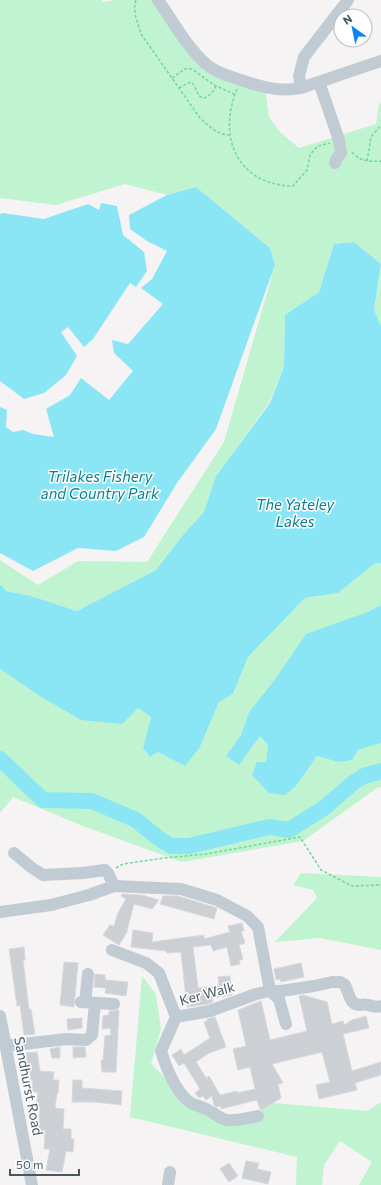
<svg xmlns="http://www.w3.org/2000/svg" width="381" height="1185" font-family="Commissioner,sans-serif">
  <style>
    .green { fill: #c0f4d0 }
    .water { fill: #8ae6f4 }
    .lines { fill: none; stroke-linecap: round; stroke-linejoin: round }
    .river { stroke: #8ae6f4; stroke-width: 16 }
    .building { fill: #ccd0d5; stroke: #d6d9de }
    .path { stroke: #74d69e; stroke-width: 1.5; stroke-dasharray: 3 2; stroke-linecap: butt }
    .minor { stroke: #c0cbd3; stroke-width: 12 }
    .labels { text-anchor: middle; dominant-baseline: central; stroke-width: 3; stroke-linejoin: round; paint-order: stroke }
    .street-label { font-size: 14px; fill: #485862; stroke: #fff }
    .water-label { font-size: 15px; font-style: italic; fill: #047f93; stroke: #fff }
  </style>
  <rect width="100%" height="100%" fill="#f5f3f3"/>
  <!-- green -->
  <path class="green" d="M0 0H102L103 2 116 0H158L206 64 265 88 269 117 280 132 299 148 376 124 379 104 381 102V264L354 242 334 244 319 292 285 315 284 367 269 403 216 476 204 512 183 535 156 570 77 611 31 596 5 591 0 584V560L38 585 78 561 147 562 224 442 275 265 270 248 196 187 167 195 125 184 56 205 0 198Z
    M381 267V326L374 310Z
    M381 563V605L365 613 276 678 249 712 241 735 226 756 251 749 260 735 268 745 266 762 296 786 317 756 338 762 358 750 381 743V787L377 788 303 841 182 862 83 826 13 797 0 813V669L38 695 138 708 151 717 143 748 150 757 158 752 200 747 219 702 233 694 248 657 305 598 338 593 374 564Z
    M301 873 381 877V950L320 938 275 942 317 898 313 890 293 885Z
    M142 976 156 994 161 1029 151 1064 173 1085 190 1106 246 1121 274 1103 367 1111 381 1102V1185H359L372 1162 340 1141 324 1165 322 1185H296L297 1157 130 1117Z"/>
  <!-- water -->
  <path class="water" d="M196 187 270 248 275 265 216 429 177 483 144 537 116 551 78 548 33 571 0 553V407L7 410 6 427 13 432 23 430 33 434 54 437 46 409 70 395 81 378 109 400 133 371 114 353 112 340 128 344 163 304 141 288 152 279 167 251 147 241 130 229 129 215 167 195Z
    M101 203 117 206 123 235 144 252 147 271 136 287 130 283 93 339 84 347 68 327 61 332 77 356 66 375 44 393 24 399 0 381V214L3 213 44 219 88 204 99 210Z
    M354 242 381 264 374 310 381 326V563L374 564 338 593 305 598 248 657 233 694 219 702 200 747 185 766 158 752 150 757 143 748 151 717 138 708 122 724 81 720 38 695 0 669V584L6 591 31 596 77 611 156 570 183 535 204 512 216 476 270 403 284 367 285 315 319 292 334 244Z
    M381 605V743L358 750 352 760 338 762 317 756 296 786 285 795 269 793 252 775 257 762H266L268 745 260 736 239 765 226 756 241 735 249 712 276 678 306 634 365 613Z"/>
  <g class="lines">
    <!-- river -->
    <path class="river" d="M0 759 43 800 92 801 136 820 158 838 171 846H189L269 827 289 830 324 808 354 782 364 776 381 771"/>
  </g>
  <!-- building -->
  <path class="building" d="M122 894 142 895 159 900 152 909 134 904 127 930H128L119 945 103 935 110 925 114 926 118 913 126 899 121 896Z
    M163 896H178L217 908 214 919 160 904Z
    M242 923 244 931H241L245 943 239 945 243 959 239 961 240 964 231 966 227 947 213 951 211 945 193 947 198 988 219 986 218 977 230 976 232 995 212 998 213 1002 208 1004 187 1007 181 952 167 953 166 951 131 947 133 930 153 933 152 942 204 935V939L230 932 228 926Z
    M24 947 25 960H23L29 1009H31L35 1034 24 1035 20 1005 17 1006 9 949Z
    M64 962 78 963 74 1007 60 1005Z
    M301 963 304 977 281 982 280 979 276 980 274 969Z
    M95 974 105 975V980L128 982 126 996 105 993 106 988 94 987Z
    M303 995 327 1002 332 1024 343 1021 344 1025 352 1020 366 1016 369 1028 343 1034 352 1071 381 1062V1075L355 1083 357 1090 319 1099 316 1085 330 1082 322 1052 272 1064 283 1083 278 1084 281 1098 262 1110 260 1109 257 1100 221 1109V1106L217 1107 214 1105 212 1096 206 1100 203 1096 199 1098 195 1093 200 1089 184 1063 179 1066 172 1055 181 1049 184 1055 210 1038 204 1022 207 1021V1019L215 1017 226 1047 209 1053 196 1062 208 1081 207 1077 209 1076 220 1095 237 1091V1093L255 1089 250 1067 238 1070 233 1049 246 1046 238 1010 261 1001 270 1040 307 1031 299 996Z
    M119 1010 116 1072H102L101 1060H103L105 1036 111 1035 110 1028 102 1029 103 1016 109 1015V1011H114Z
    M82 1018V1028L68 1030 67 1019Z
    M60 1047V1058H52L50 1049Z
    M73 1047H85L86 1057 73 1058Z
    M37 1052 40 1071 54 1072 53 1080H59L58 1093H57L55 1108 64 1109 63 1129H71V1139H74L73 1152 66 1151 62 1172 46 1170 50 1149H44L45 1133H38L40 1108H36L38 1092H32L33 1080H30V1067L28 1068 26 1053Z
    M73 1080H82V1088L122 1091 121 1105 95 1102H72Z
    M246 1161 259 1163 257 1169 271 1172 268 1184 242 1178Z
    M229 1163 238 1176 229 1182 220 1169Z"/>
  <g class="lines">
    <!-- path -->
    <path class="path" d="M136 0C132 10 138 24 141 34L200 118C209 126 216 134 229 135
      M172 78 185 69H192L214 85 234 94
      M179 88 188 83 191 82 194 85 199 96 205 98 212 93 216 86
      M237 89C217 137 237 185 293 186L307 170 310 155 313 151 318 146 330 143
      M352 152C359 161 370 162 381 161
      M367 161 371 137 381 125
      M116 868 123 864 164 858 206 854 300 837 321 870 352 886 381 885"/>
    <!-- minor -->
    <path class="minor" d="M158 0C173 21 186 46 206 64 218 74 235 78 250 83 267 88 284 92 301 88L381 61
      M319 82 339 140 341 153 337 158 335 163
      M301 88 299 76 304 57 348 0
      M14 853 32 868 43 875 83 873 105 870 108 873 114 886
      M0 912 51 905 89 895 114 886 181 889 217 900 247 916 258 927 270 991 279 999 286 1024
      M112 950 146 963 159 973 176 1017
      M81 1002 114 1004
      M85 1002 88 974
      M0 1016 32 1185
      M6 1046 66 1039 86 1040 92 1035 95 1003
      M258 1116C248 1118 237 1121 227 1120 220 1119 215 1113 208 1110 203 1107 197 1106 191 1103 176 1093 166 1067 161 1051L176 1017 210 1011 256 994 270 991H281L314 986 332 982H340L345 985C349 992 349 1004 359 1005 362 1005 365 1004 368 1005 373 1006 376 1008 381 1006
      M168 1185 170 1172"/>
  </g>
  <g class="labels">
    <!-- street labels -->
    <g class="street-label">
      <text transform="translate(207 993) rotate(-15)">Ker Walk</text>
      <text transform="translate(29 1086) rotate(79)">Sandhurst Road</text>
    </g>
    <!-- water labels -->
    <g class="water-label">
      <text x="100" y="476">Trilakes Fishery<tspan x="100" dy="17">and Country Park</tspan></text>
      <text x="295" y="504">The Yateley<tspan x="295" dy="17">Lakes</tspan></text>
    </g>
  </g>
  <!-- north arrow -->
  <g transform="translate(353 28) rotate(327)"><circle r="19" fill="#ffffff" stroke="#b6bcc0"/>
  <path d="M0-3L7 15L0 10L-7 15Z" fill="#0c84f6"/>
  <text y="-6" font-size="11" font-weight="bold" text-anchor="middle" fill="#485862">N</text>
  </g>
  <!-- scale -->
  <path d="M10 1169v6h69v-6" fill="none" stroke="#485862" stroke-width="2"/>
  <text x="16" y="1169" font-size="12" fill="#485862" stroke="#ffffff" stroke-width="3" paint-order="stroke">50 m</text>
</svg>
